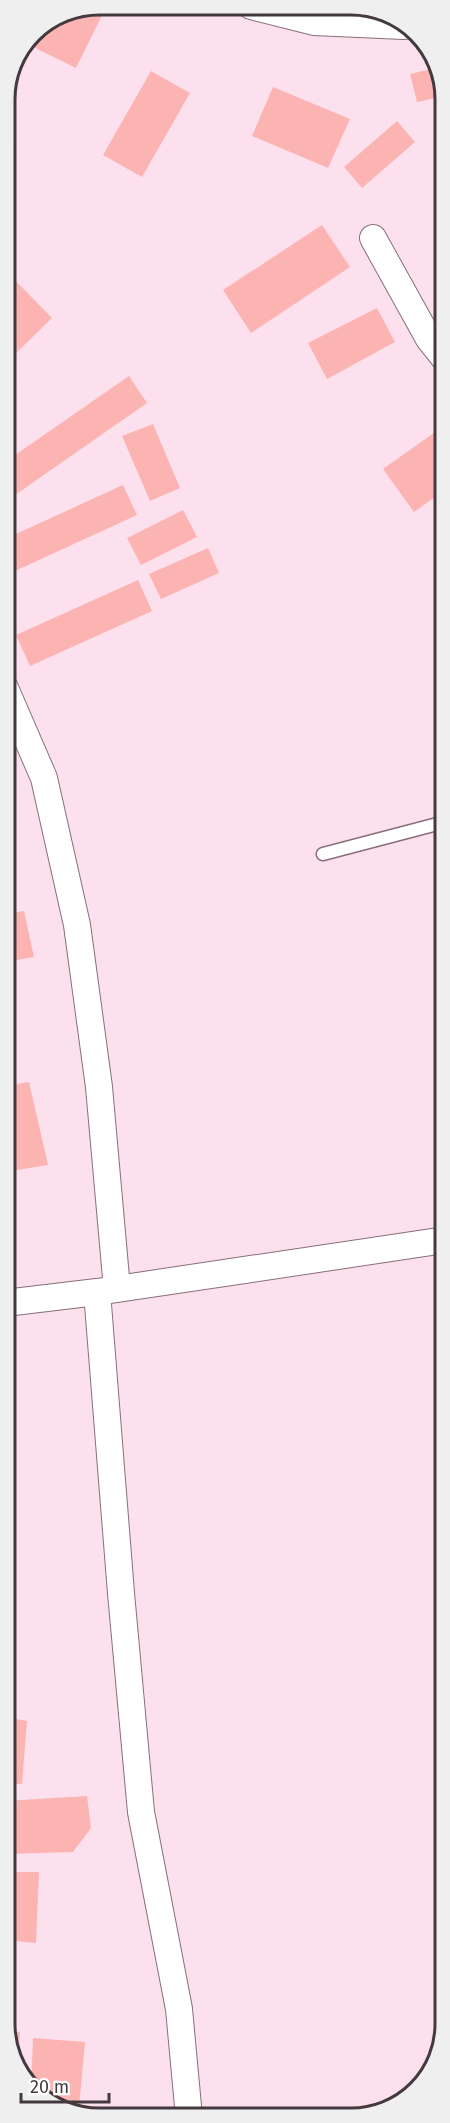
<svg xmlns="http://www.w3.org/2000/svg" width="450" height="2123" font-family="'Fira Sans',sans-serif">
  <style>
    .building { fill: #fcb4b3 }
    .lines { fill: none; stroke-linecap: round; stroke-linejoin: round }
    .lane-casing { stroke: #876f7a; stroke-width: 15 }
    .street-casing { stroke: #876f7a; stroke-width: 28 }
    .lane { stroke: #fff; stroke-width: 12 }
    .street { stroke: #fff; stroke-width: 26 }
    .rim { fill: none; stroke: #44393e; stroke-width: 3 }
  </style>
  <rect width="100%" height="100%" fill="#fce0ed"/>
  <!-- building -->
  <path class="building" d="M99 4 107 5 76 68 27 44 32 32Z
    M319 7H344L342 14Z
    M436 68 445 87V96L417 102 410 74Z
    M151 71 190 93 142 177 103 155Z
    M273 87 350 119 328 168 252 136Z
    M397 121 415 142 362 188 344 167Z
    M322 225 350 267 251 333 223 290Z
    M5 270 52 318 5 364Z
    M377 308 395 342 327 379 308 343Z
    M129 376 147 403 5 502V462Z
    M153 424 180 488 150 501 122 436Z
    M445 425V490L414 512 383 469Z
    M123 485 137 515 15 571 5 550V539Z
    M183 510 197 537 141 565 127 538Z
    M208 548 219 573 161 599 149 574Z
    M138 580 152 611 30 666 16 635Z
    M24 911 34 957 5 962V914Z
    M29 1082 48 1165 5 1172V1086Z
    M5 1717 27 1721 22 1784H5Z
    M87 1796 91 1828 73 1852 5 1854V1801Z
    M5 1872H39L36 1943 5 1940Z
    M5 2031 20 2032 18 2065 5 2036Z
    M33 2038 85 2042 79 2107 61 2106 31 2088Z"/>
  <g class="lines">
    <defs>
      <path id="lane" d="M323 854 445 822"/>
      <path id="street" d="M251 6 314 22 404 26
        M373 238 429 339 445 359
        M5 688 44 778 77 925 99 1087 117 1289
        M97 1292 121 1593 141 1812 179 2009 189 2117
        M5 1303 97 1292 445 1240"/>
    </defs>
    <!-- lane casing -->
    <use href="#lane" class="lane-casing"/>
    <!-- street casing -->
    <use href="#street" class="street-casing"/>
    <!-- lane -->
    <use href="#lane" class="lane"/>
    <!-- street -->
    <use href="#street" class="street"/>
  </g>
  <!-- crop -->
  <path d="M0 0H450V2123H0ZM99 15H351A84 84 0 0 1 435 99V2024A84 84 0 0 1 351 2108H99A84 84 0 0 1 15 2024V99A84 84 0 0 1 99 15Z" fill="#f0eff0" fill-rule="evenodd"/>
  <path class="rim" d="M99 15H351A84 84 0 0 1 435 99V2024A84 84 0 0 1 351 2108H99A84 84 0 0 1 15 2024V99A84 84 0 0 1 99 15Z"/>
  <!-- scale -->
  <path d="M21 2093v9h88v-9" fill="none" stroke="#44393e" stroke-width="3"/>
  <text x="30" y="2093" font-size="18" fill="#44393e" stroke="#ffffff" stroke-width="4.5" paint-order="stroke">20 m</text>
</svg>
